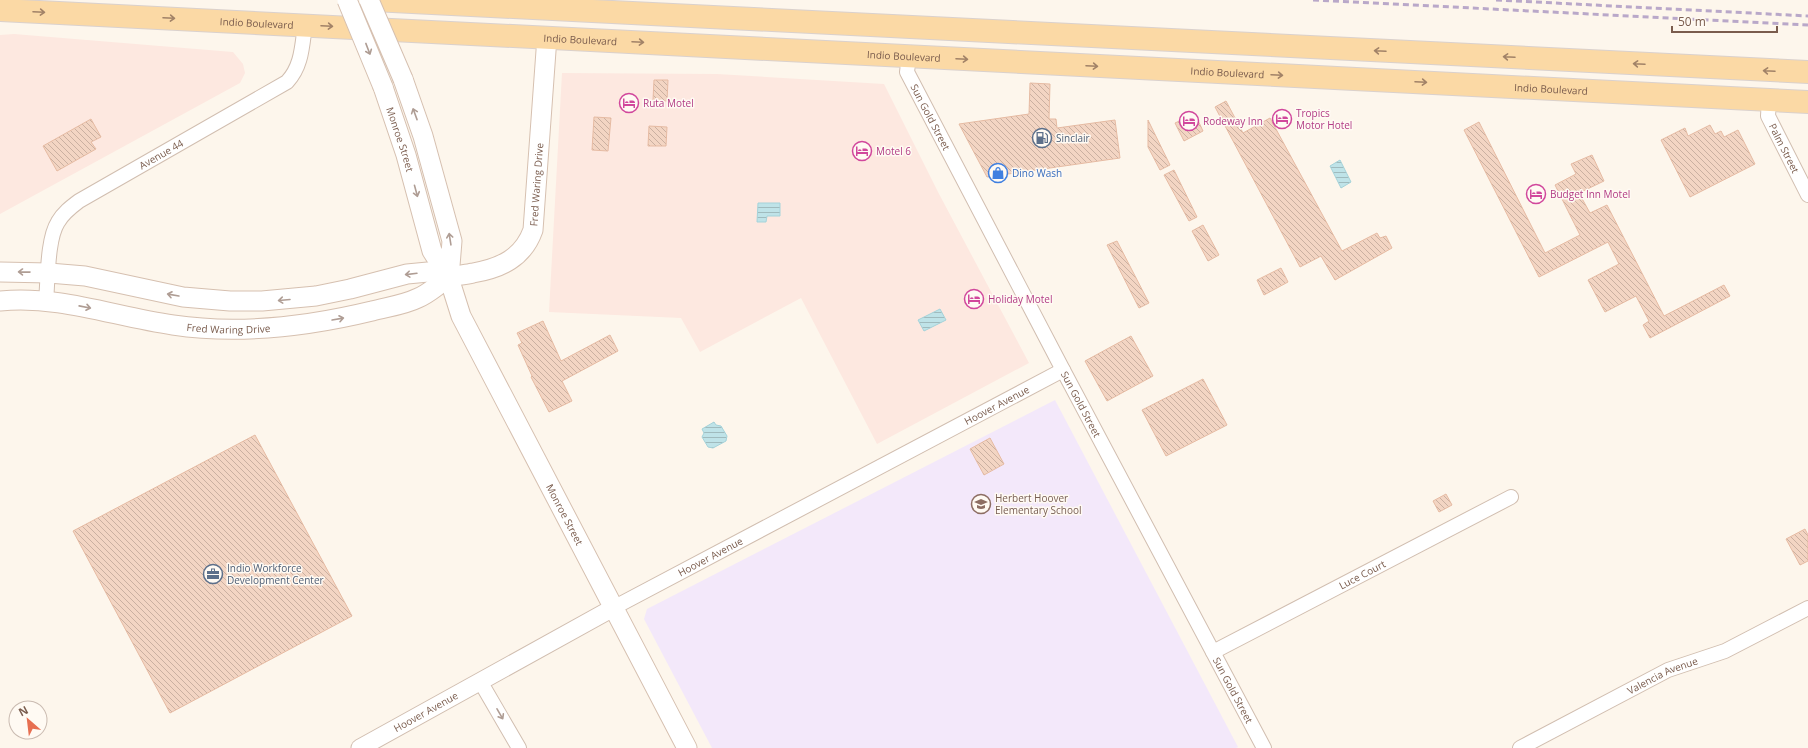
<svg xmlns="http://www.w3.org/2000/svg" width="1808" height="748" font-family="'Open Sans',sans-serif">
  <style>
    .commercial { fill: #fde8e0 }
    .education { fill: #f3e8fa }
    .water { fill: url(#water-rules); stroke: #a5d3da }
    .building { fill: url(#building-back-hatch); stroke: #e6bba3 }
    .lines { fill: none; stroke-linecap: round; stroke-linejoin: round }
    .minor-casing { stroke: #d1beb0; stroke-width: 16 }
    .tertiary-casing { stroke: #d1beb0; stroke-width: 19 }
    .secondary-casing { stroke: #d6c0b0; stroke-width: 21 }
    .primary-casing { stroke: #dad1cd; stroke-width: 24 }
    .minor { stroke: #fff; stroke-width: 14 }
    .tertiary { stroke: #fff; stroke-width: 17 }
    .secondary { stroke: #fff; stroke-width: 19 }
    .primary { stroke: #fbd9a5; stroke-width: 22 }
    .rail { stroke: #b9a8c9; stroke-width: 3; stroke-dasharray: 6 4; stroke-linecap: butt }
    .secondary-bridge-casing { stroke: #d6c0b0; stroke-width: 21; stroke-linecap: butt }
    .secondary-bridge { stroke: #fff; stroke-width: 19 }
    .oneway { stroke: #a18267 }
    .oneway2 { stroke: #af9d94 }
    .labels { text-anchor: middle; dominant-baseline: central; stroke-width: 3; stroke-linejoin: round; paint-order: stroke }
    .street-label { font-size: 10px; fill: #7a5c4d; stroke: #fffaf3 }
    .hotel-label { font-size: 10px; fill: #b23c85; stroke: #fffaf3; text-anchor: start }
    .service-label { font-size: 10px; fill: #4e5e75; stroke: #fffaf3; text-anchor: start }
    .shop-label { font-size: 10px; fill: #366cbe; stroke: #fffaf3; text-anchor: start }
    .education-label { font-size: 10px; fill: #785e54; stroke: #fffaf3; text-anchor: start }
  </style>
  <defs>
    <pattern id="water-rules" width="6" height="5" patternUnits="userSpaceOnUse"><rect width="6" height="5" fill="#bfe3e8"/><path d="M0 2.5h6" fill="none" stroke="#a0bbbe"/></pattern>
    <pattern id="building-back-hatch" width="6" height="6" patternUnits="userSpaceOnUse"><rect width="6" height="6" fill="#f3d5c3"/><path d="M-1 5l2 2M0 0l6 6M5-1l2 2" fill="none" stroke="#cab0a1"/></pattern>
  </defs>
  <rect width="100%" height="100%" fill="#fdf6ec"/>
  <!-- commercial -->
  <path class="commercial" d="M14 34 233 52 243 64 245 73 240 83 0 214V35Z
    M562 73 717 74 884 84 938 192 1029 363 877 444 801 298 700 352 681 318 549 312Z"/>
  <!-- education -->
  <path class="education" d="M1055 400 1238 747 1236 748H712L644 619 647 609Z"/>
  <!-- water -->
  <path class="water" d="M1340 160 1351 182 1341 188 1330 166Z
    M758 203H780V216H767L766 222H757Z
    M940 309 946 320 924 331 918 320Z
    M714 422 716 425 721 426 727 436 726 441 713 448 708 447 702 437 704 433 702 429Z"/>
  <!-- building -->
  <path class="building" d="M654 80H668L667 101 653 100Z
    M1030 83 1050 84 1049 119H1056L1057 128 1115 120 1120 158 987 177 959 124 1029 114Z
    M1226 101 1243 133 1270 118 1342 251 1377 233 1380 238 1386 236 1392 248 1335 280 1321 256 1300 267 1215 107Z
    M1195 114 1203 131 1184 141 1175 123Z
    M594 117 611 118 608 151 592 150Z
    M91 119 101 137 91 142 96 149 57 171 43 146Z
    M1148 120 1170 165 1160 170 1148 147Z
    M1479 122 1545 253 1580 235 1555 185 1576 174 1571 164 1592 155 1604 181 1579 193 1590 213 1607 205 1664 316 1724 285 1730 296 1650 338 1643 325 1649 321 1636 296 1605 312 1588 280 1619 264 1608 242 1539 277 1464 130Z
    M1710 125 1715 134 1721 131 1724 137 1738 130 1755 164 1690 197 1661 140 1685 128 1688 136Z
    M649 126 667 127 666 146H648Z
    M1174 170 1197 217 1189 221 1164 175Z
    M1203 225 1219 255 1208 261 1192 231Z
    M1117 241 1149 303 1139 308 1107 245Z
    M1281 268 1288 282 1264 295 1257 280Z
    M543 321 561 361 610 335 618 351 562 381 572 401 549 412 531 377 532 376 518 345 522 343 517 333Z
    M1131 336 1153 376 1107 401 1085 361Z
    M1203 379 1227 425 1166 456 1142 410Z
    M255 435 352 616 170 713 73 531Z
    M990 438 1004 464 984 475 970 449Z
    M1446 494 1452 505 1439 512 1433 501Z
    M1805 529 1808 535V561L1800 565 1786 539Z"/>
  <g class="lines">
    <defs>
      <g id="minor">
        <path id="s1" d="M909 56 907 72 1063 370 1264 748"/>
        <path id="s2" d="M1769 100 1768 116 1808 195"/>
        <path id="s3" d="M46 301C48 281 47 239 58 222 63 213 71 207 79 201L287 82C302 66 302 46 305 25"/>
        <path id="s4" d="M613 608 1063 370"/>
        <path id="s5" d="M1213 652 1511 497"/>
        <path d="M480 681 519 748"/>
        <path id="s6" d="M1520 748 1668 670 1725 651 1808 608"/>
      </g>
      <g id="tertiary">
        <path id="s7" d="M360 748 613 608"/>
      </g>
      <g id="secondary">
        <path d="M403 79 423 136 452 241 449 278"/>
        <path id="s8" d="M383 87 406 155 432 251 449 278 461 316 687 748"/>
        <path d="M0 272 49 273 85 276 183 297 230 301H262L316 296 350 289 407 274 428 272 449 278"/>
        <path id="s9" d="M0 301C60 295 115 317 173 325 240 335 306 327 372 311 387 307 404 305 418 298 430 293 438 284 449 278 455 275 465 275 473 273 501 268 523 258 533 230L547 37"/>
      </g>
      <g id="primary">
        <path d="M373 0 1808 72"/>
        <path id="s10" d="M0 10 1808 102"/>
      </g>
    </defs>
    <!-- minor casing -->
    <use href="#minor" class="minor-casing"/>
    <!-- tertiary casing -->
    <use href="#tertiary" class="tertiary-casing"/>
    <!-- secondary casing -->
    <use href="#secondary" class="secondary-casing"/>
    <!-- primary casing -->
    <use href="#primary" class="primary-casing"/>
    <!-- minor -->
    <use href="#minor" class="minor"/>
    <!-- tertiary -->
    <use href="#tertiary" class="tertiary"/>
    <!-- secondary -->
    <use href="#secondary" class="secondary"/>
    <!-- primary -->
    <use href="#primary" class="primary"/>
    <!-- rail -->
    <path class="rail" d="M1313 0 1808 25
      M1496 0 1808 16"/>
    <defs>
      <path id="secondary-bridge" d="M347 0 383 87
        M369 0 403 79"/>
    </defs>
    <!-- secondary-bridge casing -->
    <use href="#secondary-bridge" class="secondary-bridge-casing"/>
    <!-- secondary-bridge -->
    <use href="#secondary-bridge" class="secondary-bridge"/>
  </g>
  <!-- one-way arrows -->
  <defs><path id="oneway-shaft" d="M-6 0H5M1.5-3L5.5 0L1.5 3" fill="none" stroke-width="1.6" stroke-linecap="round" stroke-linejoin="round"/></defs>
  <g class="oneway">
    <use href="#oneway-shaft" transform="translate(39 12) rotate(3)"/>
    <use href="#oneway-shaft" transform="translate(169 18) rotate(3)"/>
    <use href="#oneway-shaft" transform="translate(327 26) rotate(3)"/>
    <use href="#oneway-shaft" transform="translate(638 42) rotate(3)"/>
    <use href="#oneway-shaft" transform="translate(1380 51) rotate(-177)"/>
    <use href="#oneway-shaft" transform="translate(1509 57) rotate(-177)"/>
    <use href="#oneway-shaft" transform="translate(962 59) rotate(3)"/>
    <use href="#oneway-shaft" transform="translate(1639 64) rotate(-177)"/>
    <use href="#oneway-shaft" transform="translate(1092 66) rotate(3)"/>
    <use href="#oneway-shaft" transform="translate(1769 71) rotate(-177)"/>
    <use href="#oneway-shaft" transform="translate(1277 75) rotate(3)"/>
    <use href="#oneway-shaft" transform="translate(1421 82) rotate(3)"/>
  </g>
  <g class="oneway2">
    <use href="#oneway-shaft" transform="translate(368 49) rotate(69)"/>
    <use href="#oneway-shaft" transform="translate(415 114) rotate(-110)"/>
    <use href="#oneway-shaft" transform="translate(416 191) rotate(75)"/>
    <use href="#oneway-shaft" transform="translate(450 239) rotate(-99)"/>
    <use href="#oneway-shaft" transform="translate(24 272) rotate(-179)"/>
    <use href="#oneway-shaft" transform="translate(411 274) rotate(173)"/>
    <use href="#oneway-shaft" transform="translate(173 295) rotate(-170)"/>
    <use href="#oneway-shaft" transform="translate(284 300) rotate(175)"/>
    <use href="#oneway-shaft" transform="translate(85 307) rotate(11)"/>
    <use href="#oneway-shaft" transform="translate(338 319) rotate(-10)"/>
    <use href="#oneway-shaft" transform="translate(500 714) rotate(60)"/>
  </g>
  <!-- icons -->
  <defs>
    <symbol id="hotel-ring" viewBox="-11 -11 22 22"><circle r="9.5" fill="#fffaf3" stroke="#d1479c" stroke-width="1.5"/><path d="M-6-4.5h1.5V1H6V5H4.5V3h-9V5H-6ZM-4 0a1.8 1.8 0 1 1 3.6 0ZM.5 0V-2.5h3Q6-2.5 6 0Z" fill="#d1479c"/></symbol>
    <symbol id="fuel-ring" viewBox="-11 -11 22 22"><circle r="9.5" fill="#fffaf3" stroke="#5c6f8a" stroke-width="1.5"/><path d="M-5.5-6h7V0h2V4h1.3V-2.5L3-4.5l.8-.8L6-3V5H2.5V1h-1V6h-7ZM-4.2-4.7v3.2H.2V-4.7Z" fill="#5c6f8a"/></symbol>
    <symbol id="shop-ring" viewBox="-11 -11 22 22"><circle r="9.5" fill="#fffaf3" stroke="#3f7fe0" stroke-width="1.5"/><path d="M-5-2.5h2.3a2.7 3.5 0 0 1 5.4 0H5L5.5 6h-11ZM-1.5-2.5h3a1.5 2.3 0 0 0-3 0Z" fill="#3f7fe0"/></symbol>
    <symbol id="school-ring" viewBox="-11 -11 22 22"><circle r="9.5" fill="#fffaf3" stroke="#8d6e63" stroke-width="1.5"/><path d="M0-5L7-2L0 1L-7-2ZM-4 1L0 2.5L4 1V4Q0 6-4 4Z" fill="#8d6e63"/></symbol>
    <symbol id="office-ring" viewBox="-11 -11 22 22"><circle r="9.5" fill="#fffaf3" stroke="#5c6f8a" stroke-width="1.5"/><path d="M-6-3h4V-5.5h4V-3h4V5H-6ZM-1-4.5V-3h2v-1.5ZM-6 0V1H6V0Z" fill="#5c6f8a"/></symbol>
  </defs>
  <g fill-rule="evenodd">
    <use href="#hotel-ring" x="618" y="92" width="22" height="22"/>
    <use href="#hotel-ring" x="1271" y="108" width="22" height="22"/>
    <use href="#hotel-ring" x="1178" y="110" width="22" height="22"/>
    <use href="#fuel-ring" x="1031" y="127" width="22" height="22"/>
    <use href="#hotel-ring" x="851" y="140" width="22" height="22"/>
    <use href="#shop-ring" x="987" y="162" width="22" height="22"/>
    <use href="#hotel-ring" x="1525" y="183" width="22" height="22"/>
    <use href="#hotel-ring" x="963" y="288" width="22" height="22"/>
    <use href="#school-ring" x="970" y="493" width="22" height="22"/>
    <use href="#office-ring" x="202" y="563" width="22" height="22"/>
  </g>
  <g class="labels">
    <!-- street labels -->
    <g class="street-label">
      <text stroke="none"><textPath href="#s10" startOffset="257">Indio Boulevard</textPath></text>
      <text stroke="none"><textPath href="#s10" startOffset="581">Indio Boulevard</textPath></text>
      <text stroke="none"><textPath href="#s10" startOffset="905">Indio Boulevard</textPath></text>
      <text stroke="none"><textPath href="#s10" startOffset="1229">Indio Boulevard</textPath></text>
      <text stroke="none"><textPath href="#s10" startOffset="1553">Indio Boulevard</textPath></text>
      <text stroke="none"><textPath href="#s1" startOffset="67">Sun Gold Street</textPath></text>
      <text stroke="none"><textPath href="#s8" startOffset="55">Monroe Street</textPath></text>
      <text stroke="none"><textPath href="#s2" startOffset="52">Palm Street</textPath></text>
      <text stroke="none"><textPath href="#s3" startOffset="205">Avenue 44</textPath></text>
      <text stroke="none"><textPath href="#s9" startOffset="609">Fred Waring Drive</textPath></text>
      <text stroke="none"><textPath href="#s9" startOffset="231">Fred Waring Drive</textPath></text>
      <text stroke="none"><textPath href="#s1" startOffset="391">Sun Gold Street</textPath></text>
      <text stroke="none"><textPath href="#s4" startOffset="434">Hoover Avenue</textPath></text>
      <text stroke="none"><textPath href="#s8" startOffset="467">Monroe Street</textPath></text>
      <text stroke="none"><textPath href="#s4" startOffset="110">Hoover Avenue</textPath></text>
      <text stroke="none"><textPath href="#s5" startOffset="168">Luce Court</textPath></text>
      <text stroke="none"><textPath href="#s6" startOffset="160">Valencia Avenue</textPath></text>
      <text stroke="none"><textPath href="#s1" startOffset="715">Sun Gold Street</textPath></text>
      <text stroke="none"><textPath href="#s7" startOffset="75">Hoover Avenue</textPath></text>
    </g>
    <!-- hotel labels -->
    <g class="hotel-label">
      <text x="643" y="103">Ruta Motel</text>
      <text x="1296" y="113">Tropics<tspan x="1296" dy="12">Motor Hotel</tspan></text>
      <text x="1203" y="121">Rodeway Inn</text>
      <text x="876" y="151">Motel 6</text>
      <text x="1550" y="194">Budget Inn Motel</text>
      <text x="988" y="299">Holiday Motel</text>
    </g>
    <!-- service labels -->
    <g class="service-label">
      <text x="1056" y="138">Sinclair</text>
      <text x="227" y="568">Indio Workforce<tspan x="227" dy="12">Development Center</tspan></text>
    </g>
    <!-- shop labels -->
    <g class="shop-label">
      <text x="1012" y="173">Dino Wash</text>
    </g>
    <!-- education labels -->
    <g class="education-label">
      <text x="995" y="498">Herbert Hoover<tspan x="995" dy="12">Elementary School</tspan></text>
    </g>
  </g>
  <!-- north arrow -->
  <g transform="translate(28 720) rotate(332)"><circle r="19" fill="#fffaf3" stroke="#cabbb1"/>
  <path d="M0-3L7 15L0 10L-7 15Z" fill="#e76f51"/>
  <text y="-6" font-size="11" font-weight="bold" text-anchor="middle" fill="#7a5c4d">N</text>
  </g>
  <!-- scale -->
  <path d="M1672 26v6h105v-6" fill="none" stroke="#7a5c4d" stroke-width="2"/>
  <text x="1678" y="26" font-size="12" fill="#7a5c4d" stroke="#fffaf3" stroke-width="3" paint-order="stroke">50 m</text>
</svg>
